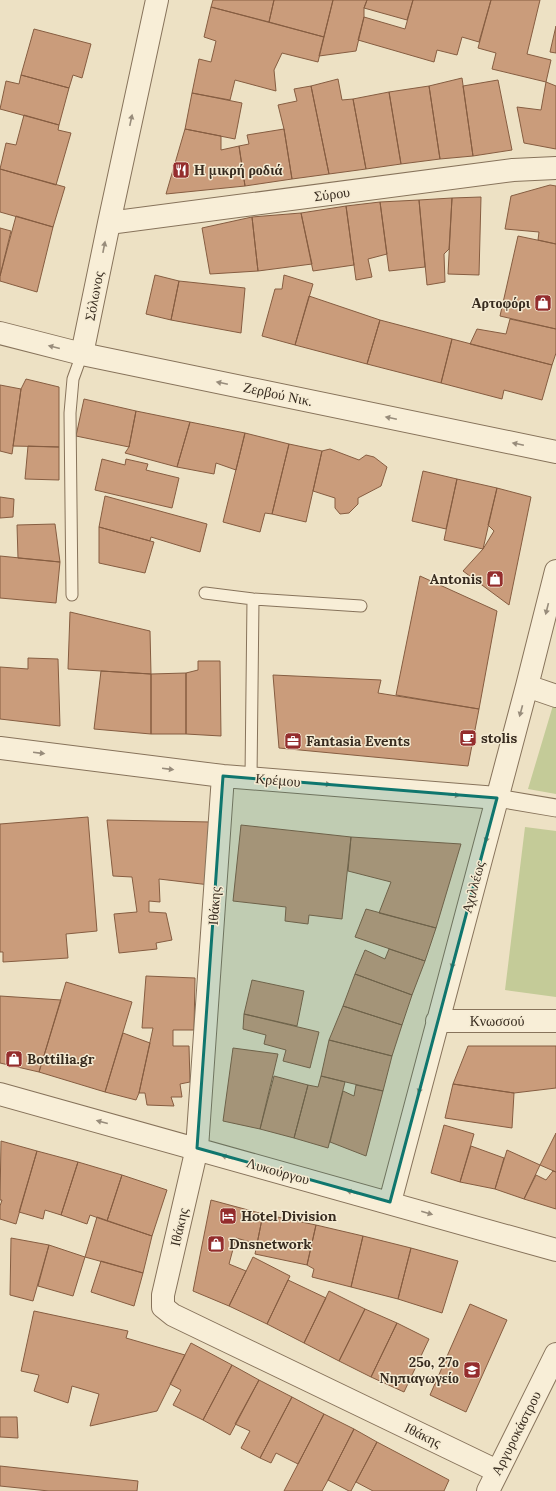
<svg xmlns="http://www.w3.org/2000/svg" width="556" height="1491" font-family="Lora,serif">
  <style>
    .green { fill: #c4cb98 }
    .building { fill: #ca9c7b; stroke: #865d41 }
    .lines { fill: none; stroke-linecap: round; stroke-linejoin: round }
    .service-casing { stroke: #87735b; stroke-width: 13 }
    .pedestrian-casing { stroke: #87735b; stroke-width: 19 }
    .minor-casing { stroke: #87735b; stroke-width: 24 }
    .service { stroke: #f8eed7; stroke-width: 11 }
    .pedestrian { stroke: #f8eed7; stroke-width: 17 }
    .minor { stroke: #f8eed7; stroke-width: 22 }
    .oneway { fill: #988c7b }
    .marked { fill: #0f766e; fill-opacity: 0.2; stroke: #0f766e; stroke-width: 3; stroke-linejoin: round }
    .labels { text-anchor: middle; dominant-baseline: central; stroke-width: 3; stroke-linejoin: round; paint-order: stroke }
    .poi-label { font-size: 14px; font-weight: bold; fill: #372b1f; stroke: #f5ebd3; text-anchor: start }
    .street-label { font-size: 14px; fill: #372b1f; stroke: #f5ebd3 }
  </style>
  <rect width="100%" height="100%" fill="#ede1c4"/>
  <!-- green -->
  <path class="green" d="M554 702 556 703V794L528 789Z
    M525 827 556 831V997L505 990Z"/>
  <!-- building -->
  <path class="building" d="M213 0H274L269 22 211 7Z
    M274 0H333L324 37 269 22Z
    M333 0H367L364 8V17L356 51 319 56Z
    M367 0H413L407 20 364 8Z
    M413 0H491L479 42 462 37 457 55 437 50 434 62 358 40 364 17 405 29Z
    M491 0H540L527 54 551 60 546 82 492 69 496 53 478 48Z
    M211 7 324 37 318 62 282 53 274 70 276 91 235 80 230 100 192 93 199 59 211 62 216 41 204 37Z
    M556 26V53L550 52Z
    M34 29 91 44 82 78 73 75 69 88 21 75Z
    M21 75 69 88 59 125 0 109 6 81 19 84Z
    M462 78 473 156 440 159 429 86Z
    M338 79 342 100 353 99 366 169 329 174 311 86Z
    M498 80 512 150 473 156 463 86Z
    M546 82 556 86V149L524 143 517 107 541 110Z
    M311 86 329 174 292 179 284 129 278 105 297 101 294 89Z
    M429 86 440 159 401 164 389 92Z
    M389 92 401 164 366 169 353 99Z
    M192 93 242 103 235 139 185 129Z
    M24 115 59 125 58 130 71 133 56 185 0 169 6 143 16 145Z
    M185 129 221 136V150L239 146 245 186 166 194Z
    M284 129 292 179 245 186 239 146 249 144 247 135Z
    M0 169 65 187 53 227 0 212Z
    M550 185 556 186V244L538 240 539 232 505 229 511 196Z
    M481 197 479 275 448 274 452 198Z
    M452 198 449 249 444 254 445 282 427 285 419 200Z
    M419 200 425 267 389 271 380 202Z
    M380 202 387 254 368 259 372 277 356 280 346 206Z
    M346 206 354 265 313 271 301 213Z
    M301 213 312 264 258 271 252 217Z
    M16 216 53 227 37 292 0 281V276Z
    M252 217 258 271 210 274 202 228Z
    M0 228 11 231 0 276Z
    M518 236 556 244V329L500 316Z
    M155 275 179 281 171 320 146 314Z
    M284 275 313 284 295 345 262 336 275 289H282Z
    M179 281 245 288 241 333 171 320Z
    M309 296 380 320 367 364 295 345Z
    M510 319 556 329V353L552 365 470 344 477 329 506 334Z
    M380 320 452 339 441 383 367 364Z
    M452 339 552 365 542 400 504 390 502 399 441 383Z
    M26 379 59 387V447L13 446 21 389Z
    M0 385 21 389 12 454 0 451Z
    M84 399 136 411 129 447 76 436Z
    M136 411 190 422 177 467 125 453 129 447Z
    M190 422 245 433 236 470 216 463 214 474 177 467Z
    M245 433 289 444 272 514 265 513 260 532 223 522Z
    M289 444 322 451 306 522 272 514Z
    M28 446 59 447V480L25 479Z
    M330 449 359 460 366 455 374 457 387 467 381 486 358 498V504L349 513 340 514 335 508V498L313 491 322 451Z
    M102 459 125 465 126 459 148 464 146 470 179 478 172 508 95 490Z
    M423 471 457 479 446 529 412 521Z
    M457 479 497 488 483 549 444 540Z
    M497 488 531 497 509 605 463 571 483 549 494 531 488 525Z
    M105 496 207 524 200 552 151 537 150 541 99 527Z
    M0 497 14 499 13 517 0 518Z
    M55 524 60 562 18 558 17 525Z
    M99 527 154 542 145 573 99 563Z
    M0 556 60 562 56 603 0 598Z
    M420 576 497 611 479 709 396 695Z
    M70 612 150 631 151 674 68 669Z
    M28 658 58 659 60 726 0 719V667L28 669Z
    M198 661H220L221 736 186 734V673L198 670Z
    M101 671 151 674V734L94 729Z
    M186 673V734H151V674Z
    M273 675 381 680 378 693 479 709 468 766 279 748Z
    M88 817 97 931 66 934 68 958 3 962V952H0V824Z
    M107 820 210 822V885L159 879 160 902 149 901V912L166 913 172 940 156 943 157 949 119 953 114 914 137 912 132 877 113 876Z
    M241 825 351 837 342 919 309 915 308 924 285 921 286 907 233 901Z
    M351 837 461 844 436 928 379 913 391 882 348 871Z
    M366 909 436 928 425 961 355 937Z
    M389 949 425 961 412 995 355 974 365 950 385 959Z
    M355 974 412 995 402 1025 343 1006Z
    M146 976 195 978 194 1030H173V1046H189L190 1082 180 1084 182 1097H171L174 1106 147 1105 145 1093H139L153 1028H142Z
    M252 980 304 991 297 1026 244 1014Z
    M66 982 132 1002 105 1092 39 1072Z
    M0 996 61 1000 39 1072 0 1063Z
    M343 1006 402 1025 392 1056 329 1040Z
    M244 1014 319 1032 310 1068 283 1061 286 1050 264 1044 266 1035 243 1029Z
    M123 1033 150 1043 139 1093 136 1100 105 1092Z
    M329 1040 392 1056 383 1091 321 1076Z
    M468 1046H556V1088L514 1093 453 1084Z
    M233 1048 278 1054 260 1129 223 1121Z
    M274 1076 308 1085 294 1138 260 1129Z
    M321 1076 345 1082 328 1148 294 1138 308 1085 318 1087Z
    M453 1084 514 1093 512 1128 445 1118Z
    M356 1085 383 1091 366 1156 330 1142 343 1091 354 1096Z
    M444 1125 474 1134 460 1182 431 1173Z
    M556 1133V1172L540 1165Z
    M1 1141 37 1151 16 1224 0 1219V1206L2 1200H0Z
    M471 1146 504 1158 495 1189 460 1182Z
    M507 1150 540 1165 524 1199 495 1189Z
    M37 1151 78 1162 61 1215 45 1210 43 1219 19 1212Z
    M78 1162 122 1175 107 1221 90 1215 87 1224 61 1215Z
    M553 1171 556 1172V1209L524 1199 536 1175 546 1180Z
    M122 1175 167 1190 152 1236 107 1221Z
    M211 1200 263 1214 257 1244 236 1238 229 1264 246 1271 229 1306 193 1291Z
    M263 1214 316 1225 307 1265 255 1254Z
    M97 1217 152 1236 143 1273 85 1257Z
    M316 1225 363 1236 351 1287 312 1277 314 1269 307 1265Z
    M363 1236 411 1248 398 1299 351 1287Z
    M11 1238 49 1245 33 1301 10 1295Z
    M49 1245 85 1257 73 1296 38 1286Z
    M411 1248 458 1261 442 1313 398 1299Z
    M253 1257 290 1276 267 1324 229 1306Z
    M101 1261 143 1273 134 1306 91 1292Z
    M288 1280 326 1298 304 1343 267 1324Z
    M329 1291 365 1309 339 1361 304 1343Z
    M470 1304 507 1320 466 1412 430 1395Z
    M365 1309 397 1323 371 1377 339 1361Z
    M34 1311 128 1331 126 1338 185 1355 157 1411 90 1426 99 1394 72 1386 68 1403 34 1391 39 1375 21 1371Z
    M397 1323 429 1339 404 1392 371 1377Z
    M191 1343 232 1365 203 1420 173 1405 181 1390 170 1384Z
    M232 1365 259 1380 230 1435 203 1420Z
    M259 1380 292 1397 260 1458 241 1448 250 1431 235 1424Z
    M292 1397 324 1414 298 1464 276 1453 271 1463 260 1458Z
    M324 1414 354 1429 328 1480 322 1491H284Z
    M0 1417H17L18 1438 0 1437Z
    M354 1429 377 1442 351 1491H349L328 1480Z
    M377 1442 449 1480 444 1491H373L356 1482Z
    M0 1466 138 1481 137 1491H49L0 1486Z"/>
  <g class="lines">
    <defs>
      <path id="service" d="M205 593 253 599 361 606
        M72 595 70 413 73 379 82 354
        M251 778 253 599"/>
      <path id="pedestrian" d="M497 798 556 808"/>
      <path id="minor" d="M109 223 513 170 556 168
        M0 333 82 354 556 452
        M82 354 109 223 157 0
        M527 686 556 696
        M0 748 223 776 497 798
        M223 776 197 1148 163 1295V1307L173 1315 497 1471
        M437 1021H556
        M0 1094 556 1250
        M390 1202 527 686 556 571
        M488 1491 556 1354"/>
    </defs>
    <!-- service casing -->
    <use href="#service" class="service-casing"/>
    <!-- pedestrian casing -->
    <use href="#pedestrian" class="pedestrian-casing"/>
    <!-- minor casing -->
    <use href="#minor" class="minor-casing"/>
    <!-- service -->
    <use href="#service" class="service"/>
    <!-- pedestrian -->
    <use href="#pedestrian" class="pedestrian"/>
    <!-- minor -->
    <use href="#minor" class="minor"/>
  </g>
  <!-- one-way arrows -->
  <defs><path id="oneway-solid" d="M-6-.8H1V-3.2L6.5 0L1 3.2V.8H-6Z"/></defs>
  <g class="oneway">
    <use href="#oneway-solid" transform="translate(131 120) rotate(-78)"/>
    <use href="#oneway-solid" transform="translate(104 247) rotate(-79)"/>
    <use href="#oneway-solid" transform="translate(54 347) rotate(-166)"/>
    <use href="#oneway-solid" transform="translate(222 383) rotate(-168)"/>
    <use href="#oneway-solid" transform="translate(391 418) rotate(-168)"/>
    <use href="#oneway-solid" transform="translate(518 444) rotate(-168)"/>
    <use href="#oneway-solid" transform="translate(547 609) rotate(104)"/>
    <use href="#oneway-solid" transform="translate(521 711) rotate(105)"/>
    <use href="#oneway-solid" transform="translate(39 753) rotate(7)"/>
    <use href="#oneway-solid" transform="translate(168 769) rotate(7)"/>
    <use href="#oneway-solid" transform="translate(325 784) rotate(5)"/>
    <use href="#oneway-solid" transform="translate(454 795) rotate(5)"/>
    <use href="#oneway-solid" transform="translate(487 837) rotate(105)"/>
    <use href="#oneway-solid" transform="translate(453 963) rotate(105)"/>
    <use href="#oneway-solid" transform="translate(420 1088) rotate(105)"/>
    <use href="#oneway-solid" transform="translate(102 1122) rotate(-165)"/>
    <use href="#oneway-solid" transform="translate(227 1157) rotate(-164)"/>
    <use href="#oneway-solid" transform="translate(352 1192) rotate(-164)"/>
    <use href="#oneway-solid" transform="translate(427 1213) rotate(16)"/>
  </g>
  <!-- marked area -->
  <path class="marked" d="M223 776 497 798 390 1202 197 1148Z"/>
  <!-- icons -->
  <defs>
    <symbol id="restaurant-square" viewBox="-11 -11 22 22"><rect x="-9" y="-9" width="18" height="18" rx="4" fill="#942d2d" stroke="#f5ebd3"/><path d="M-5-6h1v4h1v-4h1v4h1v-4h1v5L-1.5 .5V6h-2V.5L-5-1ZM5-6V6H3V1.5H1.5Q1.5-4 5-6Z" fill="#fff"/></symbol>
    <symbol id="shop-square" viewBox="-11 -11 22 22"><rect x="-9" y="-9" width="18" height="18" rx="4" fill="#942d2d" stroke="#f5ebd3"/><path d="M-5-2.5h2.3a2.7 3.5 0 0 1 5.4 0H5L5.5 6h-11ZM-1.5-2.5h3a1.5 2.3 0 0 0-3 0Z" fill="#fff"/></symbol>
    <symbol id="cafe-square" viewBox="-11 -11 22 22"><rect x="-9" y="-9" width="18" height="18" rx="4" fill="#942d2d" stroke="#f5ebd3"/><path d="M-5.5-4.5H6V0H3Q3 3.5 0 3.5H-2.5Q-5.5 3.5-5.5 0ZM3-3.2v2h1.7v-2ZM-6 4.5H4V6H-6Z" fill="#fff"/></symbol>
    <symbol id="office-square" viewBox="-11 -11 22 22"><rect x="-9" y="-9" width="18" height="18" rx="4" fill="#942d2d" stroke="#f5ebd3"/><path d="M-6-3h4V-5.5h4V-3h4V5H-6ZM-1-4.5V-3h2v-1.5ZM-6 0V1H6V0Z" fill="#fff"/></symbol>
    <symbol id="hotel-square" viewBox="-11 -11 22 22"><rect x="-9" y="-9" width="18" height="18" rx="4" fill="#942d2d" stroke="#f5ebd3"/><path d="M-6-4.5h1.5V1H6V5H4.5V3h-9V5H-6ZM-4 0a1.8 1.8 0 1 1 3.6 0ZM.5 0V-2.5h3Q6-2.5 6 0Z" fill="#fff"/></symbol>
    <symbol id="school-square" viewBox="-11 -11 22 22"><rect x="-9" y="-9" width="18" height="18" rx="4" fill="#942d2d" stroke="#f5ebd3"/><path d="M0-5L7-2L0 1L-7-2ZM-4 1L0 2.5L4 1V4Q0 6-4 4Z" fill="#fff"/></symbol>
  </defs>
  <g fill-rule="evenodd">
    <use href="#restaurant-square" x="171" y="160" width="20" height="20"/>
    <use href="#shop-square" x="533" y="293" width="20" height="20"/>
    <use href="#shop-square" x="485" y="569" width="20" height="20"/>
    <use href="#cafe-square" x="458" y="728" width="20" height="20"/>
    <use href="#office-square" x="283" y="731" width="20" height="20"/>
    <use href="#shop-square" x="4" y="1049" width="20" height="20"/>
    <use href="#hotel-square" x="218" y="1206" width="20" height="20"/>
    <use href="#shop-square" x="206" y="1234" width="20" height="20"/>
    <use href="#school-square" x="462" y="1360" width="20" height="20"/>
  </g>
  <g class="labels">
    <!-- poi labels -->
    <g class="poi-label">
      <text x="194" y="170">Η μικρή ροδιά</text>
      <text x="530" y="303" text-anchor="end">Αρτοφόρι</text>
      <text x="482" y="579" text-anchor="end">Antonis</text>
      <text x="481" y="738">stolis</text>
      <text x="306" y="741">Fantasia Events</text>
      <text x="27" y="1059">Bottilia.gr</text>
      <text x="241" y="1216">Hotel Division</text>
      <text x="229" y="1244">Dnsnetwork</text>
      <text x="459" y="1362" text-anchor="end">25ο, 27ο<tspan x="459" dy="16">Νηπιαγωγείο</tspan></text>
    </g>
    <!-- street labels -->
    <g class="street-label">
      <text transform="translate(332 194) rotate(-7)">Σύρου</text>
      <text transform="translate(94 296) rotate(-79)">Σόλωνος</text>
      <text transform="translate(278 394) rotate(12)">Ζερβού Νικ.</text>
      <text transform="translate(278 780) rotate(5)">Κρέμου</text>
      <text transform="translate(473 887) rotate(-75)">Αχιλλέως</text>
      <text transform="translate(214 906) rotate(-86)">Ιθάκης</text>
      <text x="497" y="1021">Κνωσσού</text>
      <text transform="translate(278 1171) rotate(16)">Λυκούργου</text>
      <text transform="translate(179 1227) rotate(-77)">Ιθάκης</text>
      <text transform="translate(516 1433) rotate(-63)">Αργυροκάστρου</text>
      <text transform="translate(423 1435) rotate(26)">Ιθάκης</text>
    </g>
  </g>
</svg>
